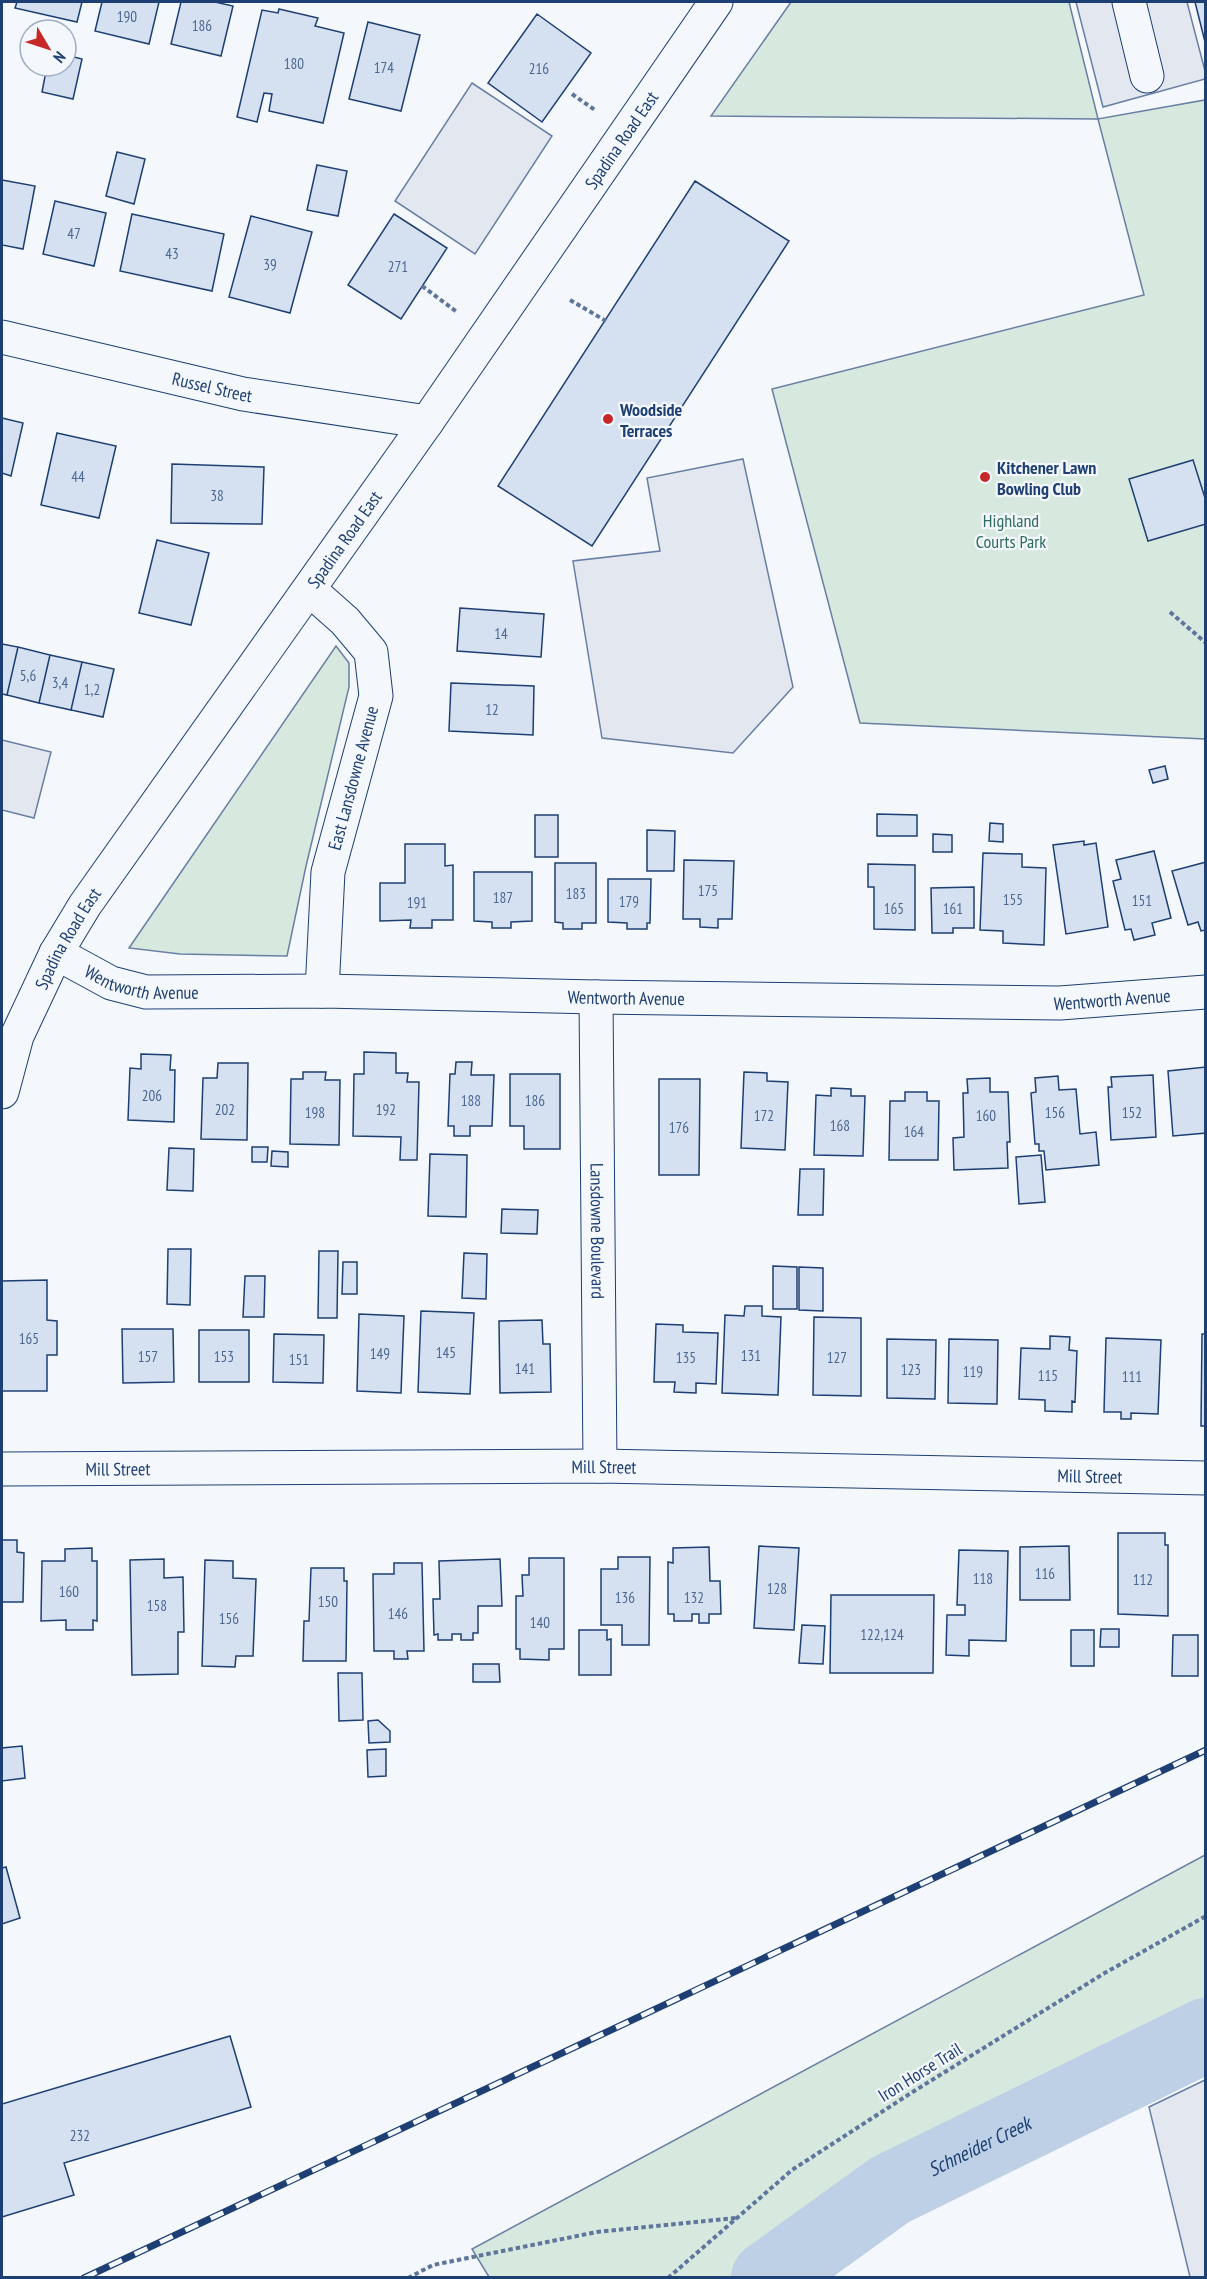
<svg xmlns="http://www.w3.org/2000/svg" width="1207" height="2279" font-family="'PT Sans Narrow',sans-serif">
  <style>
    .green { fill: #d7e8df; stroke: #687fa3; stroke-width: 1.5 }
    .parking { fill: #e3e8f0; stroke: #687fa3; stroke-width: 1.5 }
    .lines { fill: none; stroke-linecap: round; stroke-linejoin: round }
    .river { stroke: #bed0e5; stroke-width: 74 }
    .building { fill: #d5e0f0; stroke: #1d3f73; stroke-width: 1.5 }
    .minor-casing { stroke: #1d3f73; stroke-width: 35 }
    .path { stroke: #5e769c; stroke-width: 4; stroke-dasharray: 4.5 3; stroke-linecap: butt }
    .minor { stroke: #f4f7fb; stroke-width: 33 }
    .rail-casing { stroke: #1d3f73; stroke-width: 7 }
    .rail { stroke: #f4f7fb; stroke-width: 4.5; stroke-dasharray: 14; stroke-linecap: butt }
    .poi-dot { fill: #c62828; stroke: #f4f7fb; stroke-width: 2 }
    .labels { text-anchor: middle; dominant-baseline: central; stroke-width: 4.5; stroke-linejoin: round; paint-order: stroke }
    .number-label { font-size: 15px; fill: #4b6792 }
    .street-label { font-size: 18px; fill: #1d3f73; stroke: #f4f7fb }
    .poi-label { font-size: 18px; font-weight: bold; fill: #1d3f73; stroke: #f4f7fb; text-anchor: start }
    .park-label { font-size: 18px; fill: #2c6c60; stroke: #f4f7fb }
    .water-label { font-size: 20px; font-style: italic; fill: #1d3f73; stroke: #f4f7fb }
  </style>
  <rect width="100%" height="100%" fill="#f4f7fb"/>
  <!-- green -->
  <path class="green" d="M791 2H1069L1098 119 1205 100V739L860 723 772 389 1144 295 1098 119 711 116Z
    M336 646 349 663V687L306 866 287 956 180 954 129 948Z
    M1205 1855V2074L885 2229 834 2258 811 2277H489L472 2249Z"/>
  <!-- parking -->
  <path class="parking" d="M1076 2H1187L1205 71V79L1103 107Z
    M472 83 552 136 475 254 395 201Z
    M743 459 793 687 733 753 602 738 573 561 660 551 647 478Z
    M2 740 51 752 34 818 2 810Z
    M1205 2080V2277H1190L1149 2107Z"/>
  <g class="lines">
    <!-- river -->
    <path class="river" id="s1" d="M768 2278 890 2190 1206 2035"/>
  </g>
  <!-- building -->
  <path class="building" d="M17 2H82L77 22 15 8Z
    M102 2H159L149 44 95 31Z
    M181 2H215L233 6 221 56 171 44Z
    M1195 2H1206V42H1205Z
    M279 9 318 18 315 26 344 33 323 123 269 111 272 94 264 93 257 122 237 117 262 10 278 13Z
    M537 14 591 53 542 122 488 83Z
    M368 22 420 35 401 111 349 99Z
    M66 55 82 59 73 99 42 92 47 66H66Z
    M117 152 145 159 134 204 106 196Z
    M317 165 347 171 338 216 307 210Z
    M2 180 35 186 23 249 2 245Z
    M695 181 789 241 592 546 498 486Z
    M55 201 106 213 94 266 43 254Z
    M132 214 224 234 212 291 120 271Z
    M394 214 447 248 401 319 348 285Z
    M251 216 312 232 290 313 229 297Z
    M2 418 23 423 11 476 2 473Z
    M57 433 116 446 99 518 41 505Z
    M1193 460 1206 501V524L1148 541 1129 479Z
    M172 464 264 467 262 524 171 523Z
    M157 540 209 553 191 625 139 613Z
    M460 608 544 614 541 657 457 651Z
    M2 644 18 647 7 695 2 694Z
    M18 647 50 655 39 703 7 695Z
    M50 655 82 662 71 710 39 703Z
    M82 662 114 669 103 717 71 710Z
    M451 683 534 686 533 735 449 731Z
    M1165 766 1168 779 1153 783 1149 770Z
    M877 814 917 815V836H877Z
    M535 815H558V857H535Z
    M990 823 1003 824V842L989 841Z
    M647 830 675 831 674 871H647Z
    M933 834 952 835V852H933Z
    M1084 841V845L1096 843 1108 927 1066 934 1053 845Z
    M405 844H445V866L453 865V920H432V928H410L411 920 380 921V883H405Z
    M1154 851 1171 918 1152 923 1155 935 1134 940 1131 929 1125 930 1113 881 1121 879 1116 860Z
    M983 853 1022 854V867L1046 868 1044 945 1003 943V931L980 930Z
    M684 860 734 861 732 919H718V928L700 927V919H683Z
    M1206 862V930L1201 931 1198 922 1188 925 1172 871Z
    M555 863H596V923H582V929H563V923L555 922Z
    M868 864 915 865V930L874 929V887H868Z
    M474 872H532V921L511 922V928H492V922L474 921Z
    M608 879H651L650 923H647V929H627V923L608 922Z
    M974 887V928H953V933H932L931 888Z
    M364 1052 396 1053V1073H408L407 1082H419L417 1160H400L401 1137 353 1136 354 1074H364Z
    M141 1054 171 1055 170 1070H175L174 1122 128 1120 130 1068 141 1069Z
    M456 1062H472L471 1075H494L492 1126H470V1136H454V1126H448L450 1074H455Z
    M218 1063H248L247 1140 201 1139 203 1078H217Z
    M1206 1067V1133L1173 1136 1168 1071Z
    M303 1072H326L325 1080H340L339 1145 290 1144 291 1079H303Z
    M744 1072 767 1073V1081L788 1082 785 1150 741 1148Z
    M510 1074H560V1149H524V1126H510Z
    M1153 1075 1156 1137 1111 1140 1108 1087H1112L1111 1077Z
    M1058 1076 1059 1090 1076 1089 1080 1134 1096 1132 1099 1165 1046 1170 1044 1151H1039V1144H1035L1031 1093 1036 1092 1035 1078Z
    M990 1078V1092H1008L1010 1142H1007L1008 1168 954 1170 953 1138 964 1137 963 1093H968L967 1079Z
    M659 1079H700L699 1175H659Z
    M831 1088 851 1089V1096H865L863 1156 814 1155 816 1095 831 1096Z
    M905 1092H927V1101H939L938 1160H889L890 1101H905Z
    M252 1147H268L267 1162H252Z
    M169 1148 194 1149 193 1191 167 1190Z
    M272 1151 288 1152V1167L271 1166Z
    M430 1154 467 1155 466 1217 428 1216Z
    M1041 1155 1045 1202 1019 1204 1016 1157Z
    M800 1169H824L823 1215H798Z
    M502 1209 538 1210 537 1234 501 1233Z
    M168 1249H191L190 1305 167 1304Z
    M319 1251H338L337 1318H318Z
    M464 1253 487 1254 486 1299 462 1298Z
    M343 1262H357V1294H342Z
    M773 1266 797 1267V1309H773Z
    M799 1267 823 1268V1311L799 1310Z
    M245 1276H265L264 1317H243Z
    M47 1280V1320L57 1321V1355H47V1391H2V1281Z
    M745 1306H762V1316L781 1317 778 1395 722 1393 725 1315 744 1316Z
    M421 1311 474 1313 470 1394 418 1392Z
    M359 1314 404 1316 401 1393 357 1391Z
    M814 1317 861 1318V1396L813 1395Z
    M542 1320 543 1344H550L551 1392 500 1393 499 1321Z
    M656 1324 683 1325V1332L718 1333 716 1384 696 1383V1393L674 1392 675 1382H654Z
    M122 1329H173L174 1382 123 1383Z
    M199 1330H249V1382H199Z
    M274 1334 324 1335 323 1383 273 1382Z
    M1202 1334H1206V1426H1201Z
    M1050 1336 1070 1337 1069 1350 1077 1351 1075 1402 1072 1401V1412L1045 1411V1400L1019 1399 1021 1348 1050 1349Z
    M1106 1338 1161 1340 1158 1414 1131 1413V1419H1121V1412H1104Z
    M887 1339 936 1340 935 1399 887 1398Z
    M949 1339 998 1340 997 1404 948 1403Z
    M1118 1533H1165V1545H1168V1616L1118 1614Z
    M2 1540H17V1552L24 1553 23 1602H2Z
    M759 1546 799 1548 794 1630 754 1628Z
    M1069 1546 1070 1600H1020V1547Z
    M709 1547 710 1581H720L721 1614H709V1623H699V1614H692V1621H674V1614H668V1562L673 1563V1548Z
    M92 1548V1561H97V1621L93 1620V1630H66V1620L41 1621 42 1561H65V1549Z
    M959 1550 1008 1551 1006 1641 969 1640V1656L946 1655 947 1615H965V1605H957Z
    M618 1557H650L649 1645H622V1625H601V1569H618Z
    M529 1558H564V1649H549V1660L520 1659V1649H516V1596H523L522 1575H529Z
    M164 1559V1578L183 1577 184 1632H178V1674L132 1675 130 1560Z
    M500 1559 502 1606H478V1633H473V1640H461V1634H452V1640H438V1634L434 1635 433 1599H440L439 1561Z
    M205 1560 233 1561V1578L256 1579 253 1656H236L235 1667 202 1666Z
    M394 1563H422L424 1651H407L408 1659H394V1651H374L373 1574H394Z
    M311 1568H344V1581H347L346 1661H303L304 1621H309Z
    M831 1595H934L933 1673H830Z
    M802 1625 825 1626 823 1664 799 1663Z
    M1101 1629H1119V1647H1100Z
    M579 1630H607V1640L611 1639V1675H579Z
    M1071 1630H1094V1666H1071Z
    M1173 1635H1198V1676H1172Z
    M473 1664H499L500 1682H473Z
    M338 1673H362L363 1720 339 1721Z
    M378 1720 390 1731V1742L369 1743 368 1721Z
    M22 1746 25 1778 2 1781V1748Z
    M386 1749V1776L368 1777 367 1750Z
    M6 1867 20 1918 2 1924V1868Z
    M230 2036 251 2107 64 2163 74 2195 2 2217V2104Z"/>
  <g class="lines">
    <defs>
      <g id="minor">
        <path d="M1129 2 1147 76"/>
        <path id="s2" d="M2 337 243 394 427 422"/>
        <path d="M310 590 345 621 371 652 376 696 328 872 322 991"/>
        <path id="s3" d="M56 953 111 983 146 992 322 991 596 997 1060 1003 1206 992"/>
        <path id="s4" d="M596 997 600 1466"/>
        <path id="s5" d="M2 1092 17 1036 56 953 85 905 427 422 716 2"/>
        <path id="s6" d="M2 1469 600 1466 1206 1478"/>
      </g>
    </defs>
    <!-- minor casing -->
    <use href="#minor" class="minor-casing"/>
    <!-- path -->
    <path class="path" d="M572 94 595 110
      M422 286 457 312
      M570 300 606 321
      M1170 612 1206 643
      M408 2278 433 2265 597 2232 736 2218
      M668 2278 792 2170 911 2093 1103 1974 1206 1916"/>
    <!-- minor -->
    <use href="#minor" class="minor"/>
    <defs>
      <path id="rail" d="M84 2278 1206 1750"/>
    </defs>
    <!-- rail casing -->
    <use href="#rail" class="rail-casing"/>
    <!-- rail -->
    <use href="#rail" class="rail"/>
  </g>
  <!-- markers -->
  <g class="poi-dot">
    <circle cx="608" cy="419" r="6"/>
    <circle cx="985" cy="477" r="6"/>
  </g>
  <g class="labels">
    <!-- number labels -->
    <g class="number-label">
      <text x="127" y="16">190</text>
      <text x="202" y="25">186</text>
      <text x="294" y="63">180</text>
      <text x="384" y="67">174</text>
      <text x="539" y="68">216</text>
      <text x="74" y="233">47</text>
      <text x="172" y="253">43</text>
      <text x="270" y="264">39</text>
      <text x="398" y="266">271</text>
      <text x="78" y="476">44</text>
      <text x="217" y="495">38</text>
      <text x="501" y="633">14</text>
      <text x="28" y="675">5,6</text>
      <text x="60" y="682">3,4</text>
      <text x="92" y="689">1,2</text>
      <text x="492" y="709">12</text>
      <text x="708" y="890">175</text>
      <text x="576" y="893">183</text>
      <text x="503" y="897">187</text>
      <text x="1013" y="899">155</text>
      <text x="1142" y="900">151</text>
      <text x="629" y="901">179</text>
      <text x="417" y="902">191</text>
      <text x="894" y="908">165</text>
      <text x="953" y="908">161</text>
      <text x="152" y="1095">206</text>
      <text x="471" y="1100">188</text>
      <text x="535" y="1100">186</text>
      <text x="225" y="1109">202</text>
      <text x="386" y="1109">192</text>
      <text x="315" y="1112">198</text>
      <text x="1055" y="1112">156</text>
      <text x="1132" y="1112">152</text>
      <text x="764" y="1115">172</text>
      <text x="986" y="1115">160</text>
      <text x="840" y="1125">168</text>
      <text x="679" y="1127">176</text>
      <text x="914" y="1131">164</text>
      <text x="29" y="1338">165</text>
      <text x="446" y="1352">145</text>
      <text x="380" y="1353">149</text>
      <text x="751" y="1355">131</text>
      <text x="148" y="1356">157</text>
      <text x="224" y="1356">153</text>
      <text x="686" y="1357">135</text>
      <text x="837" y="1357">127</text>
      <text x="299" y="1359">151</text>
      <text x="525" y="1368">141</text>
      <text x="911" y="1369">123</text>
      <text x="973" y="1371">119</text>
      <text x="1048" y="1375">115</text>
      <text x="1132" y="1376">111</text>
      <text x="1045" y="1573">116</text>
      <text x="983" y="1578">118</text>
      <text x="1143" y="1579">112</text>
      <text x="777" y="1588">128</text>
      <text x="69" y="1591">160</text>
      <text x="625" y="1597">136</text>
      <text x="694" y="1597">132</text>
      <text x="328" y="1601">150</text>
      <text x="157" y="1605">158</text>
      <text x="398" y="1613">146</text>
      <text x="229" y="1618">156</text>
      <text x="540" y="1622">140</text>
      <text x="882" y="1634">122,124</text>
      <text x="80" y="2135">232</text>
    </g>
    <!-- street labels -->
    <g class="street-label">
      <text stroke="none"><textPath href="#s5" startOffset="1140">Spadina Road East</textPath></text>
      <text stroke="none"><textPath href="#s2" startOffset="216">Russel Street</textPath></text>
      <text stroke="none"><textPath href="#s5" startOffset="654">Spadina Road East</textPath></text>
      <text transform="translate(353 778) rotate(-75)">East Lansdowne Avenue</text>
      <text stroke="none"><textPath href="#s5" startOffset="168">Spadina Road East</textPath></text>
      <text stroke="none"><textPath href="#s3" startOffset="93">Wentworth Avenue</textPath></text>
      <text stroke="none"><textPath href="#s3" startOffset="579">Wentworth Avenue</textPath></text>
      <text stroke="none"><textPath href="#s3" startOffset="1065">Wentworth Avenue</textPath></text>
      <text stroke="none"><textPath href="#s4" startOffset="234">Lansdowne Boulevard</textPath></text>
      <text stroke="none"><textPath href="#s6" startOffset="602">Mill Street</textPath></text>
      <text stroke="none"><textPath href="#s6" startOffset="116">Mill Street</textPath></text>
      <text stroke="none"><textPath href="#s6" startOffset="1088">Mill Street</textPath></text>
      <text transform="translate(920 2072) rotate(-32)">Iron Horse Trail</text>
    </g>
    <!-- poi labels -->
    <g class="poi-label">
      <text x="620" y="409">Woodside<tspan x="620" dy="21">Terraces</tspan></text>
      <text x="997" y="467">Kitchener Lawn<tspan x="997" dy="21">Bowling Club</tspan></text>
    </g>
    <!-- park labels -->
    <g class="park-label">
      <text x="1011" y="520">Highland<tspan x="1011" dy="21">Courts Park</tspan></text>
    </g>
    <!-- water labels -->
    <g class="water-label">
      <text stroke="none"><textPath href="#s1" startOffset="250">Schneider Creek</textPath></text>
    </g>
  </g>
  <!-- border -->
  <rect width="1207" height="2279" fill="none" stroke="#1d3f73" stroke-width="6"/>
  <!-- north arrow -->
  <g transform="translate(48 48) rotate(129)"><circle r="28" fill="#f4f7fb" stroke="#9eadc5" stroke-width="1.5"/>
  <path d="M0-4.5L10 22L0 15L-10 22Z" fill="#c62828"/>
  <text y="-9" font-size="16" font-weight="bold" text-anchor="middle" fill="#1d3f73">N</text>
  </g>
</svg>
